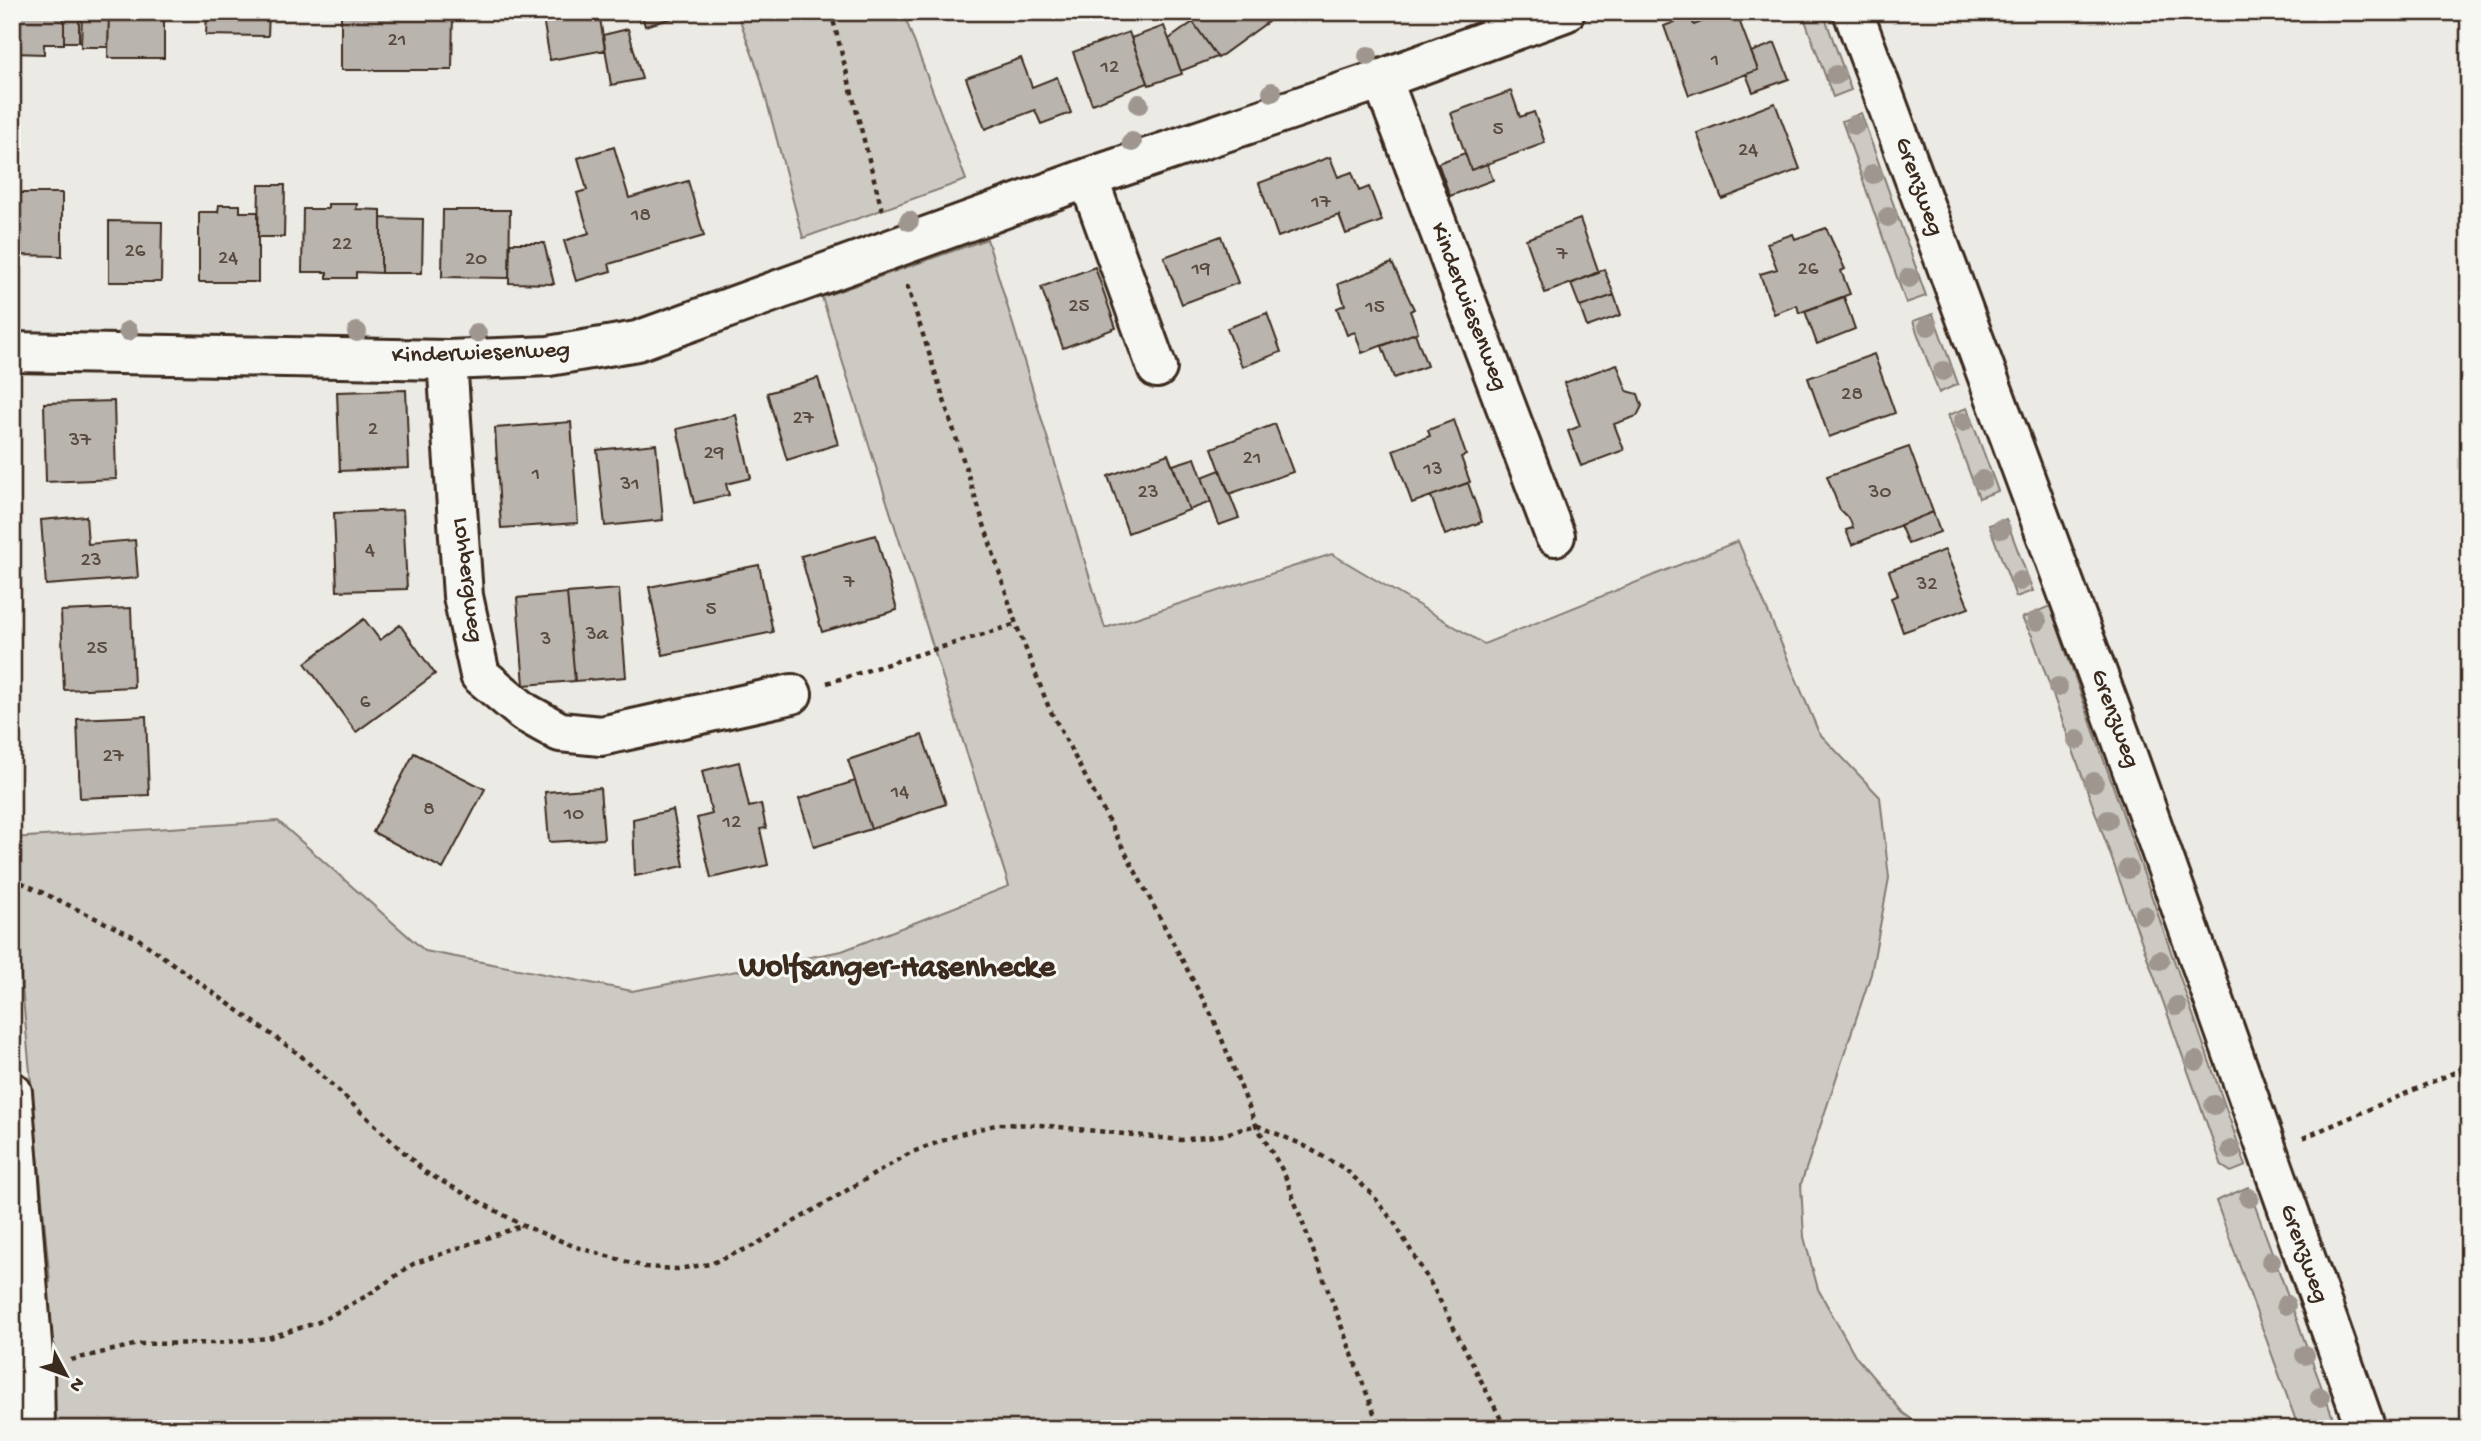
<svg xmlns="http://www.w3.org/2000/svg" width="2481" height="1441" font-family="'Gochi Hand',sans-serif">
  <style>
    .green { fill: #cdcac4; stroke: #847a71; stroke-width: 2 }
    .building { fill: #bab4ae; stroke: #3b2a1e; stroke-width: 2 }
    .lines { fill: none; stroke-linecap: round; stroke-linejoin: round }
    .street-casing { stroke: #3b2a1e; stroke-width: 44 }
    .path { stroke: #3b2a1e; stroke-width: 4.5; stroke-dasharray: 5 5; stroke-linecap: butt }
    .street { stroke: #f6f6f2; stroke-width: 38 }
    .tree { fill: #9f968f }
    .labels { text-anchor: middle; dominant-baseline: central; stroke-width: 6; stroke-linejoin: round; paint-order: stroke }
    .number-label { font-size: 21px; fill: #5b4c42 }
    .street-label { font-size: 24px; fill: #3b2a1e; stroke: #f6f6f2 }
    .district-label { font-size: 32px; font-weight: bold; fill: #3b2a1e; stroke: #f6f6f2 }
  </style>
  <rect width="100%" height="100%" fill="#ebeae5"/>
  <filter id="ink" filterUnits="userSpaceOnUse"><feTurbulence type="fractalNoise" baseFrequency=".0143" numOctaves="2"/><feDisplacementMap in="SourceGraphic" scale="14" xChannelSelector="R" yChannelSelector="G"/><feConvolveMatrix kernelMatrix="1 2 1 2 8 2 1 2 1" color-interpolation-filters="sRGB"/></filter>
  <g filter="url(#ink)">
    <!-- green -->
    <path class="green" d="M737 12H903L966 180 803 238 760 76Z
      M1802 12H1823L1851 90 1833 97Z
      M1861 113 1926 296 1906 303 1842 121Z
      M987 239 1105 628 1332 554 1484 644 1738 541 1819 733 1880 797 1889 878 1871 974 1801 1184 1804 1237 1818 1289 1856 1357 1903 1413 1926 1429H12V1284L50 1282 12 883V838L278 821 425 951 632 991 842 951 1009 886 822 297Z
      M1933 314 1958 384 1939 393 1913 321Z
      M1967 408 1998 491 1979 498 1948 415Z
      M2006 519 2033 591 2016 597 1989 525Z
      M2050 606 2246 1166 2231 1172 2222 1166 2032 636 2022 618Z
      M2248 1187 2337 1429H2299L2216 1201Z"/>
    <!-- building -->
    <path class="building" d="M12 12H64V44H44V54L12 53Z
      M64 12H79V42H64Z
      M82 12H109L108 47H81Z
      M109 12H164V58H108Z
      M207 12H269L268 36 206 35Z
      M341 12H453L452 70H341Z
      M542 12H599L605 50 550 60Z
      M641 12H694L645 26Z
      M1186 12H1263L1269 21 1218 58Z
      M1308 12H1327L1310 19Z
      M1726 12H1736L1758 70 1689 95 1664 26 1690 16 1694 25Z
      M1193 22 1217 57 1181 71 1169 39Z
      M1164 26 1182 74 1149 85 1131 38Z
      M628 29 642 79 611 85 603 35Z
      M1129 32 1148 83 1092 104 1073 52Z
      M1775 43 1789 79 1753 92 1746 74 1758 70 1751 52Z
      M1021 58 1032 87 1057 77 1071 113 1041 124 1035 110 985 129 966 78Z
      M1511 91 1520 117 1534 112 1545 143 1471 170 1451 113Z
      M1775 103 1800 169 1722 199 1697 133Z
      M614 147 629 198 688 181 704 236 609 264 611 271 576 281 564 241 589 233 577 193 587 190 578 158Z
      M1465 153 1471 170 1487 164 1493 180 1450 196 1438 163Z
      M1330 157 1338 177 1352 172 1359 191 1369 187 1382 221 1346 234 1339 215 1278 237 1259 183Z
      M259 185H285L284 237H258Z
      M16 193H62V256L15 255Z
      M328 204H357L356 209 381 210V273L356 272V278H327V272H302L303 209H328Z
      M219 205H240V212H258V282H199V212H218Z
      M443 210H510L509 278 442 277Z
      M381 218 423 219 422 273H381Z
      M1580 219 1599 273 1545 293 1526 239Z
      M109 221 162 222 161 282H109Z
      M1826 228 1845 269 1841 271 1850 294 1799 313 1797 305 1774 314 1760 274 1777 269 1767 243 1793 234 1795 239Z
      M1221 236 1238 283 1182 304 1164 257Z
      M510 243H544L554 284 509 283Z
      M1392 263 1414 309 1410 311 1418 332 1362 353 1355 332 1347 335 1337 308 1345 305 1338 284Z
      M1095 267 1116 328 1063 348 1041 287Z
      M1604 269 1614 295 1580 307 1571 284Z
      M1614 295 1621 315 1587 327 1580 307Z
      M1844 297 1855 329 1817 344 1805 311Z
      M1267 313 1281 352 1242 367 1227 328Z
      M1415 333 1427 366 1394 378 1382 346Z
      M1874 354 1895 413 1829 437 1808 378Z
      M1617 364 1627 391 1638 394 1642 406 1637 416 1614 424 1624 450 1581 466 1568 431 1580 426 1564 383Z
      M818 378 838 444 787 460 767 393Z
      M406 390 409 468 340 471 337 392Z
      M114 401 116 479 46 482 44 403Z
      M736 415 751 478 726 484 729 495 694 503 677 429Z
      M1454 420 1466 455 1461 457 1470 482 1412 503 1393 450 1430 436 1428 430Z
      M571 422 578 523 501 528 495 428Z
      M1275 424 1293 472 1229 494 1212 448Z
      M656 444 663 520 605 526 597 450Z
      M1909 447 1933 512 1852 545 1846 530 1853 528 1850 520 1840 510 1827 476Z
      M1168 454 1189 510 1128 533 1108 476Z
      M1195 458 1211 502 1189 510 1173 465Z
      M1220 470 1239 518 1219 525 1202 477Z
      M1468 483 1482 522 1445 535 1431 496Z
      M403 510 407 589 337 591 334 513Z
      M1933 512 1940 532 1908 544 1900 525Z
      M86 516 88 544 135 540 138 578 46 585 41 520Z
      M876 535 897 610 822 632 801 556Z
      M1945 550 1969 608 1903 632 1891 598 1898 595 1889 571Z
      M759 565 773 632 663 655 649 587Z
      M619 589 626 677 575 681 567 593Z
      M567 593 575 681 524 685 517 598Z
      M131 608 134 687 64 690 61 611Z
      M364 619 380 640 400 625 435 674 356 732 305 663Z
      M146 716 149 795 80 798 77 719Z
      M922 735 946 804 871 829 848 760Z
      M414 753 485 789 443 869 373 832Z
      M739 762 749 807 761 804 766 828 760 829 768 865 711 878 697 818 712 814 702 771Z
      M855 781 871 829 814 847 799 799Z
      M600 788 604 839 549 842 545 792Z
      M673 810 684 866 635 876 633 819Z"/>
    <g class="lines">
      <defs>
        <path id="street" d="M1853 12 2120 735 2366 1429
          M1382 79 1555 536
          M1088 178 1157 368
          M12 352 447 360 549 356 637 341 1088 178 1382 79 1565 12
          M447 360 463 596 480 675 524 712 560 732 601 736 792 694
          M12 1092 34 1368 35 1429"/>
      </defs>
      <!-- street casing -->
      <use href="#street" class="street-casing"/>
      <!-- path -->
      <path class="path" d="M831 12 882 210
        M907 285 1016 624 1049 708 1215 1022 1256 1125 1284 1173 1380 1429
        M827 683 1016 624
        M12 878 137 938 300 1055 425 1172 522 1225 576 1247 645 1267 677 1269 710 1264 753 1246 910 1153 960 1134 999 1124 1040 1125 1181 1140 1222 1135 1256 1125 1301 1144 1345 1169 1372 1194 1395 1224 1434 1289 1506 1429
        M2303 1138 2469 1066
        M71 1360 138 1344 216 1343 268 1338 319 1322 368 1295 413 1264 521 1226"/>
      <!-- street -->
      <use href="#street" class="street"/>
    </g>
    <!-- trees -->
    <g class="tree">
      <circle cx="1368" cy="56" r="10"/>
      <circle cx="1836" cy="75" r="10"/>
      <circle cx="1272" cy="92" r="10"/>
      <circle cx="1139" cy="104" r="10"/>
      <circle cx="1855" cy="125" r="10"/>
      <circle cx="1132" cy="142" r="10"/>
      <circle cx="1873" cy="174" r="10"/>
      <circle cx="1888" cy="217" r="10"/>
      <circle cx="909" cy="221" r="10"/>
      <circle cx="1909" cy="278" r="10"/>
      <circle cx="1928" cy="326" r="10"/>
      <circle cx="128" cy="331" r="10"/>
      <circle cx="357" cy="332" r="10"/>
      <circle cx="477" cy="333" r="10"/>
      <circle cx="1943" cy="371" r="10"/>
      <circle cx="1963" cy="422" r="10"/>
      <circle cx="1982" cy="480" r="10"/>
      <circle cx="2001" cy="529" r="10"/>
      <circle cx="2020" cy="581" r="10"/>
      <circle cx="2037" cy="621" r="10"/>
      <circle cx="2058" cy="687" r="10"/>
      <circle cx="2077" cy="740" r="10"/>
      <circle cx="2094" cy="782" r="10"/>
      <circle cx="2108" cy="820" r="10"/>
      <circle cx="2128" cy="869" r="10"/>
      <circle cx="2144" cy="915" r="10"/>
      <circle cx="2160" cy="960" r="10"/>
      <circle cx="2177" cy="1006" r="10"/>
      <circle cx="2196" cy="1061" r="10"/>
      <circle cx="2214" cy="1105" r="10"/>
      <circle cx="2231" cy="1150" r="10"/>
      <circle cx="2249" cy="1198" r="10"/>
      <circle cx="2271" cy="1261" r="10"/>
      <circle cx="2286" cy="1305" r="10"/>
      <circle cx="2305" cy="1355" r="10"/>
      <circle cx="2320" cy="1397" r="10"/>
    </g>
  </g>
  <g class="labels">
    <!-- number labels -->
    <g class="number-label">
      <text x="397" y="41">21</text>
      <text x="1715" y="61">1</text>
      <text x="1110" y="68">12</text>
      <text x="1498" y="130">5</text>
      <text x="1748" y="151">24</text>
      <text x="1321" y="203">17</text>
      <text x="641" y="216">18</text>
      <text x="342" y="245">22</text>
      <text x="135" y="252">26</text>
      <text x="1562" y="255">7</text>
      <text x="228" y="259">24</text>
      <text x="476" y="260">20</text>
      <text x="1201" y="270">19</text>
      <text x="1808" y="270">26</text>
      <text x="1079" y="307">25</text>
      <text x="1375" y="308">15</text>
      <text x="1852" y="395">28</text>
      <text x="803" y="419">27</text>
      <text x="373" y="430">2</text>
      <text x="80" y="441">37</text>
      <text x="714" y="454">29</text>
      <text x="1252" y="459">21</text>
      <text x="1433" y="470">13</text>
      <text x="536" y="475">1</text>
      <text x="630" y="485">31</text>
      <text x="1148" y="493">23</text>
      <text x="1880" y="493">30</text>
      <text x="370" y="551">4</text>
      <text x="91" y="561">23</text>
      <text x="849" y="583">7</text>
      <text x="1927" y="585">32</text>
      <text x="711" y="610">5</text>
      <text x="597" y="635">3a</text>
      <text x="546" y="640">3</text>
      <text x="97" y="649">25</text>
      <text x="365" y="703">6</text>
      <text x="113" y="757">27</text>
      <text x="900" y="793">14</text>
      <text x="429" y="810">8</text>
      <text x="574" y="815">10</text>
      <text x="732" y="823">12</text>
    </g>
    <!-- street labels -->
    <g class="street-label">
      <text transform="translate(1918 187) rotate(70)">Grenzweg</text>
      <text transform="translate(1468 307) rotate(69)">Kinderwiesenweg</text>
      <text transform="translate(481 354) rotate(-2)">Kinderwiesenweg</text>
      <text transform="translate(467 580) rotate(83)">Lohbergweg</text>
      <text transform="translate(2114 719) rotate(70)">Grenzweg</text>
      <text transform="translate(2303 1254) rotate(70)">Grenzweg</text>
    </g>
    <!-- district labels -->
    <g class="district-label">
      <text x="897" y="969">Wolfsanger-Hasenhecke</text>
    </g>
  </g>
  <!-- margin -->
  <rect width="2481" height="1441" fill="none" stroke="#f6f6f2" stroke-width="42"/>
  <rect x="21" y="21" width="2439" height="1399" fill="none" stroke="#3b2a1e" stroke-width="2.5" filter="url(#ink)"/>
  <!-- north arrow -->
  <g transform="translate(66 1375) rotate(131)" stroke="#f6f6f2" stroke-width="5" paint-order="stroke">
  <path d="M0-5L12 26L0 18L-12 26Z" fill="#3b2a1e"/>
  <text y="-10" font-size="19" font-weight="bold" text-anchor="middle" fill="#3b2a1e">N</text>
  </g>
</svg>
